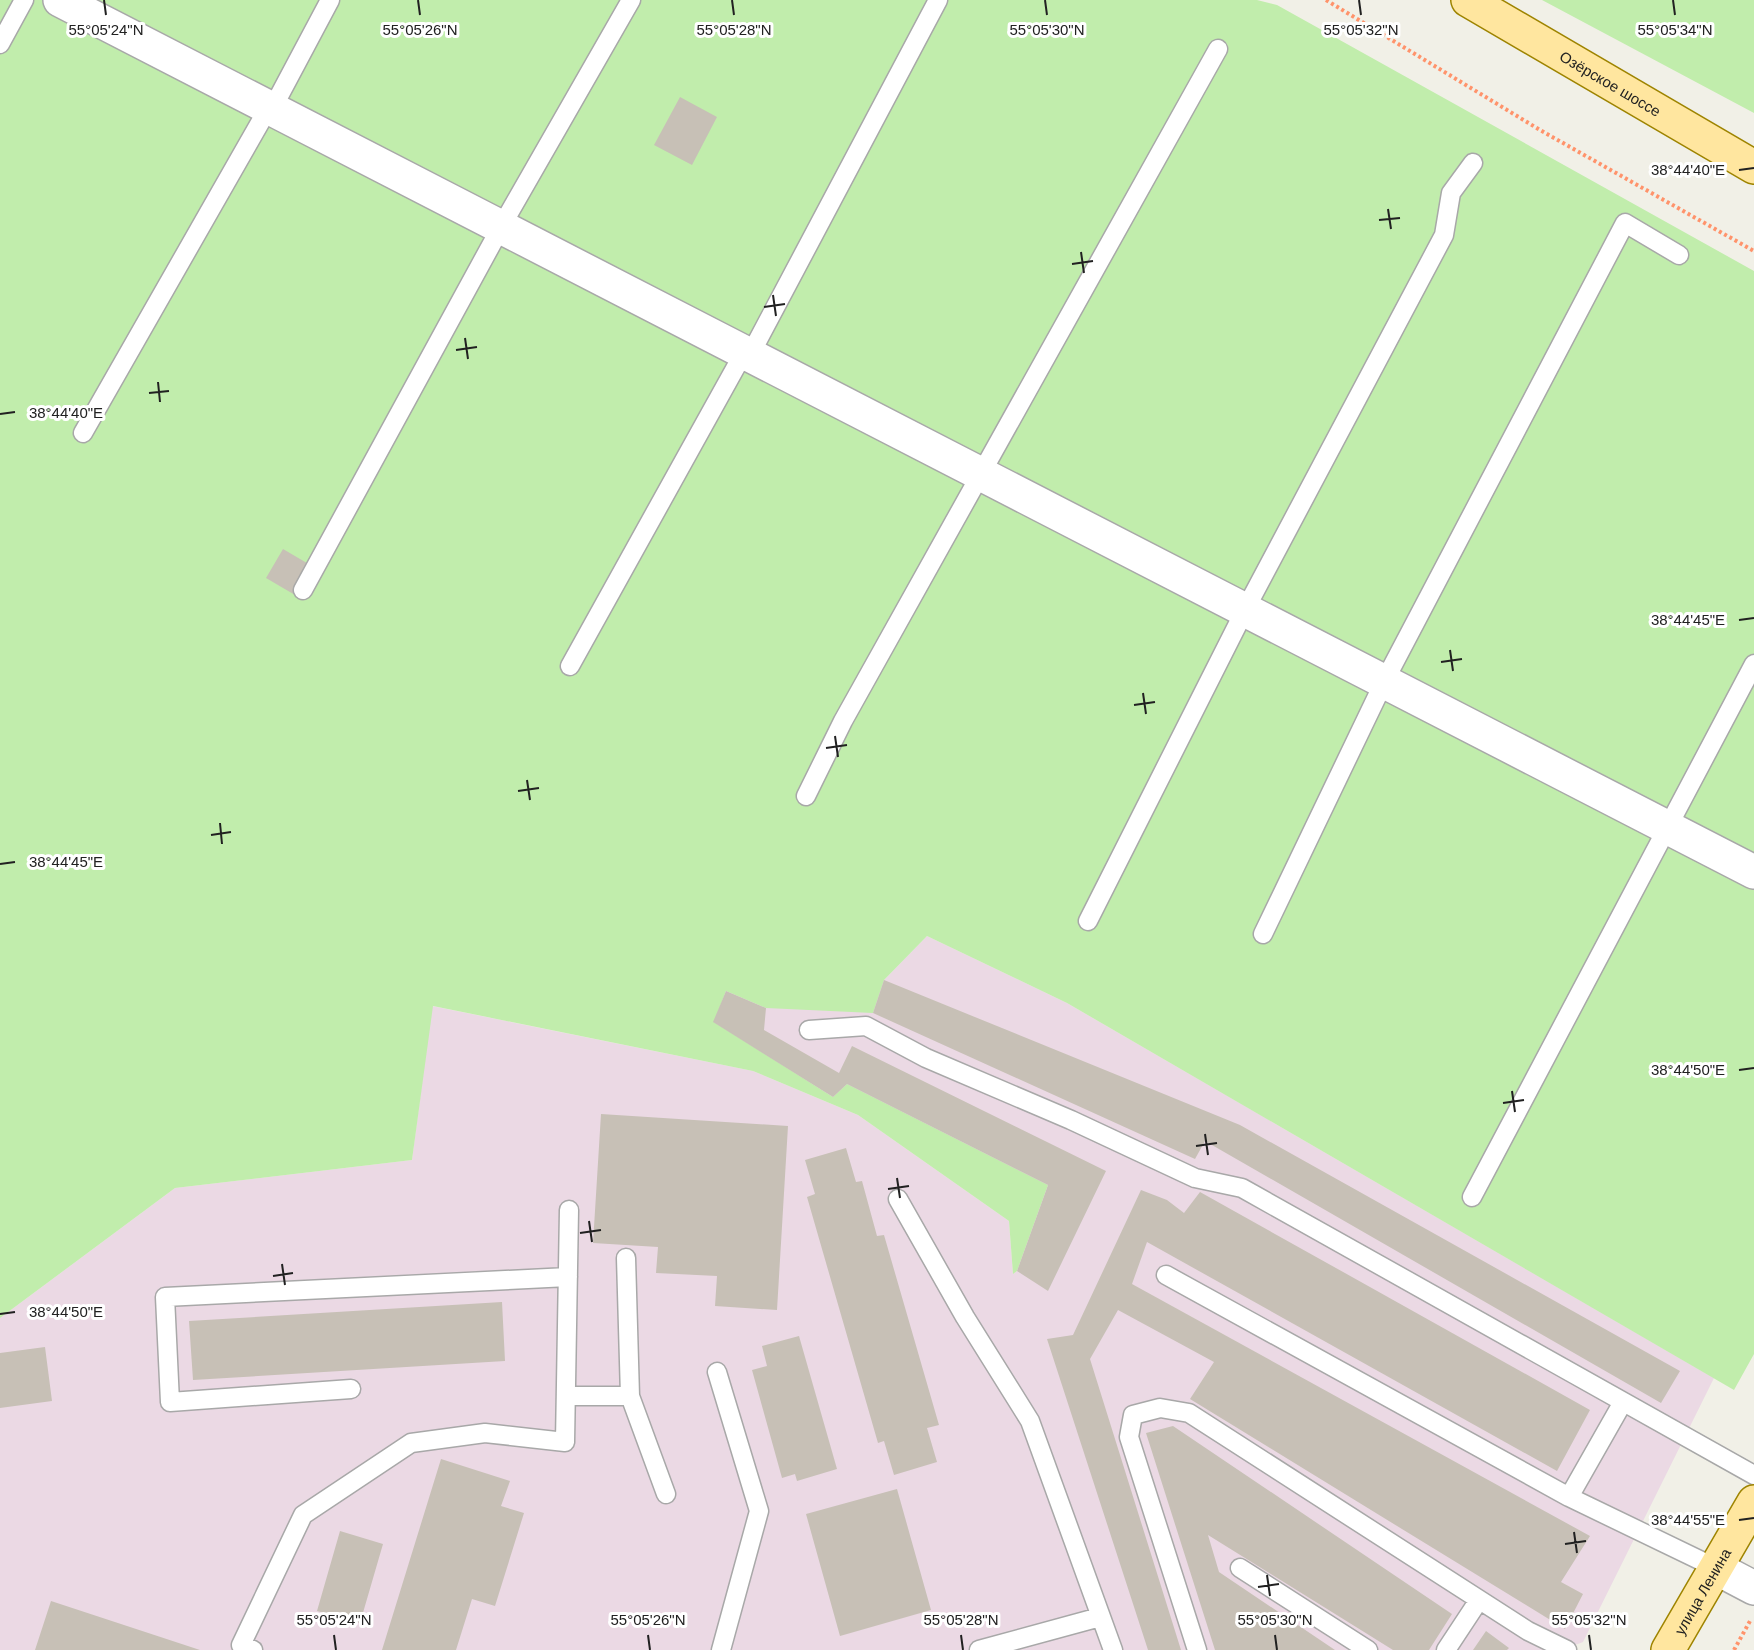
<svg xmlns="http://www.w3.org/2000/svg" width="1754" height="1650" font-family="Helvetica,sans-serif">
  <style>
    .industrial { fill: #ebd9e4 }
    .grass { fill: #c1edac }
    .building { fill: #c7c0b6 }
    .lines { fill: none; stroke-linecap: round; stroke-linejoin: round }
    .lane-casing { stroke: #a8a8a8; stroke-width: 21 }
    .street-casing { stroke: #a8a8a8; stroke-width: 36 }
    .primary-casing { stroke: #9e8400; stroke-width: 36 }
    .path { stroke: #ff936b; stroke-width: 4; stroke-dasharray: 3 3; stroke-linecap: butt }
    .lane { stroke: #fff; stroke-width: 18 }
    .street { stroke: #fff; stroke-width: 33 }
    .primary { stroke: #ffe69f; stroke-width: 33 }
    .ticks { fill: none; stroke: #212121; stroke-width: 2 }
    .labels { text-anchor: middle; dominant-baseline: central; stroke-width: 6; stroke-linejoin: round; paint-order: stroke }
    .street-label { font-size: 15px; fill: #212121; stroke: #fff }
    .ticks-label { font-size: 15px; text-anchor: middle; fill: #212121; stroke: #fff; stroke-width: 6; stroke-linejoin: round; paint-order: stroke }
  </style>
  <rect width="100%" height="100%" fill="#f1f0e7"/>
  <!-- industrial -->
  <path class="industrial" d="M927 936 1067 1003 1714 1378 1583 1642 1562 1650H0V1318L175 1188 412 1160 432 1006 753 1071 858 1115 1009 1221 1013 1274 1017 1271 1048 1186 833 1097 714 1022 726 991 766 1008 884 980Z"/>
  <!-- grass -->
  <path class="grass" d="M0 0H1257L1277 5 1754 271V1354L1734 1390 1067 1003 927 936 884 980 873 1013 766 1008 726 991 714 1022 833 1097 847 1084 1048 1185 1017 1271 1013 1274 1009 1221 858 1115 753 1071 433 1006 412 1160 175 1188 0 1318Z
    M1542 0H1754V113Z"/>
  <!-- building -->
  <path class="building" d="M680 97 717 117 692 165 654 145Z
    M283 549 312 566 295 595 266 578Z
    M884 980 1240 1125 1680 1371 1661 1403 1205 1141 1195 1159 873 1013Z
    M726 991 766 1008 764 1030 839 1073 852 1046 1106 1171 1048 1291 1017 1271 1048 1185 847 1084 833 1097 713 1022Z
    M601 1114 788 1126 777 1310 715 1306 717 1276 656 1273 658 1247 593 1243Z
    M846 1148 856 1182 862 1181 877 1236 884 1235 939 1425 927 1428 937 1462 894 1475 884 1441 878 1443 807 1197 815 1194 805 1160Z
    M1141 1190 1167 1200 1184 1213 1200 1192 1590 1410 1557 1471 1147 1242 1132 1284 1590 1536 1561 1582 1583 1594 1565 1629 1190 1399 1214 1362 1118 1310 1090 1359 1181 1650H1148L1047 1339 1073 1335Z
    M502 1302 505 1361 193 1380 189 1321Z
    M799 1336 837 1469 797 1481 795 1474 782 1478 752 1370 767 1366 762 1346Z
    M45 1347 52 1401 0 1408V1353Z
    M1173 1426 1452 1614 1429 1650H1393L1208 1535 1219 1572 1335 1650H1215L1146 1433Z
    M441 1459 510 1481 501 1506 524 1513 495 1606 472 1599 456 1650H382Z
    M897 1489 931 1610 840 1636 806 1514Z
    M340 1531 383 1544 360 1623 317 1611Z
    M51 1601 200 1650H35Z
    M1486 1631 1509 1648 1507 1650H1473Z"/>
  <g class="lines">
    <defs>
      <path id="lane" d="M0 44 24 0
        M83 433 269 107 279 96 330 0
        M303 590 501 227 631 0
        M570 666 737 365 750 355 938 0
        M806 796 843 721 1218 49
        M1088 921 1245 610 1444 235 1451 193 1473 163
        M1263 934 1384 682 1625 223 1679 255
        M809 1030 866 1026 926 1058 1071 1120 1195 1178 1242 1188 1754 1475
        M1472 1197 1754 664
        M898 1199 965 1317 1030 1421 1113 1650
        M1166 1275 1569 1497 1623 1402
        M717 1372 759 1511 721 1650
        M351 1389 170 1402 165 1297 568 1277
        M566 1396H630L626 1258
        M630 1396 666 1494
        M1569 1497 1716 1568
        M1240 1568 1368 1650
        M253 1650 241 1645 303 1515 411 1443 485 1433 565 1442 569 1210
        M979 1650 1100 1617
        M1197 1650 1129 1437 1133 1415 1160 1408 1189 1413 1528 1631 1567 1650
        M1446 1650 1479 1600"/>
      <path id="street" d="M60 0 1754 872
        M1716 1568 1754 1588"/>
      <g id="primary">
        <path id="s1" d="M1468 0 1754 167"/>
        <path id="s2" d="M1668 1650 1754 1502"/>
      </g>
    </defs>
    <!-- lane casing -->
    <use href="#lane" class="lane-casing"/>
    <!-- street casing -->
    <use href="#street" class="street-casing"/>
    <!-- primary casing -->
    <use href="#primary" class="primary-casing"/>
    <!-- path -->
    <path class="path" d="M1326 0 1540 130 1754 251
      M1734 1650 1750 1621"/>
    <!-- lane -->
    <use href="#lane" class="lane"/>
    <!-- street -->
    <use href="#street" class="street"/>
    <!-- primary -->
    <use href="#primary" class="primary"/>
  </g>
  <!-- ticks -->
  <path class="ticks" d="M104 0 106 15M418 0 420 15M732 0 734 15M1045 0 1047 15M1359 0 1361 15M1673 0 1675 15M1739 170 1754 168M1388 209 1391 229M1379 220 1400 218M1081 252 1084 273M1072 264 1093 261M773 295 776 316M764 307 785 304M465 338 468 359M456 350 477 347M158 382 160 402M149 393 169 391M0 414 15 412M1739 620 1754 618M1450 650 1453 671M1441 662 1462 659M1143 693 1146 714M1134 705 1155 702M835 736 838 757M826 748 847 745M527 780 530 800M518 791 539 788M220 823 222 844M211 835 231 832M0 864 15 862M1739 1070 1754 1068M1512 1091 1515 1112M1503 1103 1524 1100M1205 1134 1208 1155M1196 1146 1217 1143M897 1178 900 1198M888 1189 909 1186M589 1221 592 1242M580 1233 601 1230M282 1264 285 1285M273 1276 293 1273M0 1314 15 1312M1739 1520 1754 1518M1574 1532 1577 1553M1565 1544 1586 1541M1267 1575 1270 1596M1258 1587 1279 1584M334 1635 336 1650M648 1635 650 1650M961 1635 963 1650M1275 1635 1277 1650M1589 1635 1591 1650"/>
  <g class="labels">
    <!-- street labels -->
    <g class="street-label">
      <text stroke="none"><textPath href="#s1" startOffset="165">Озёрское шоссе</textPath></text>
      <text stroke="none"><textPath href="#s2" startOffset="68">улица Ленина</textPath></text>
    </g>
  </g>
  <g class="ticks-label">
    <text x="106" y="35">55°05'24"N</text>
    <text x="420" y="35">55°05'26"N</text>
    <text x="734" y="35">55°05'28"N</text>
    <text x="1047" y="35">55°05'30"N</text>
    <text x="1361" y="35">55°05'32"N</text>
    <text x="1675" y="35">55°05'34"N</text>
    <text x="1688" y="175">38°44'40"E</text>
    <text x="66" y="418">38°44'40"E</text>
    <text x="1688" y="625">38°44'45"E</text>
    <text x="66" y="867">38°44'45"E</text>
    <text x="1688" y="1075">38°44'50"E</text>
    <text x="66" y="1317">38°44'50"E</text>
    <text x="1688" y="1525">38°44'55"E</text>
    <text x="334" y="1625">55°05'24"N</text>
    <text x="648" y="1625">55°05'26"N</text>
    <text x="961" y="1625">55°05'28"N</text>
    <text x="1275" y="1625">55°05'30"N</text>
    <text x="1589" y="1625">55°05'32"N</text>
  </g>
</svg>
